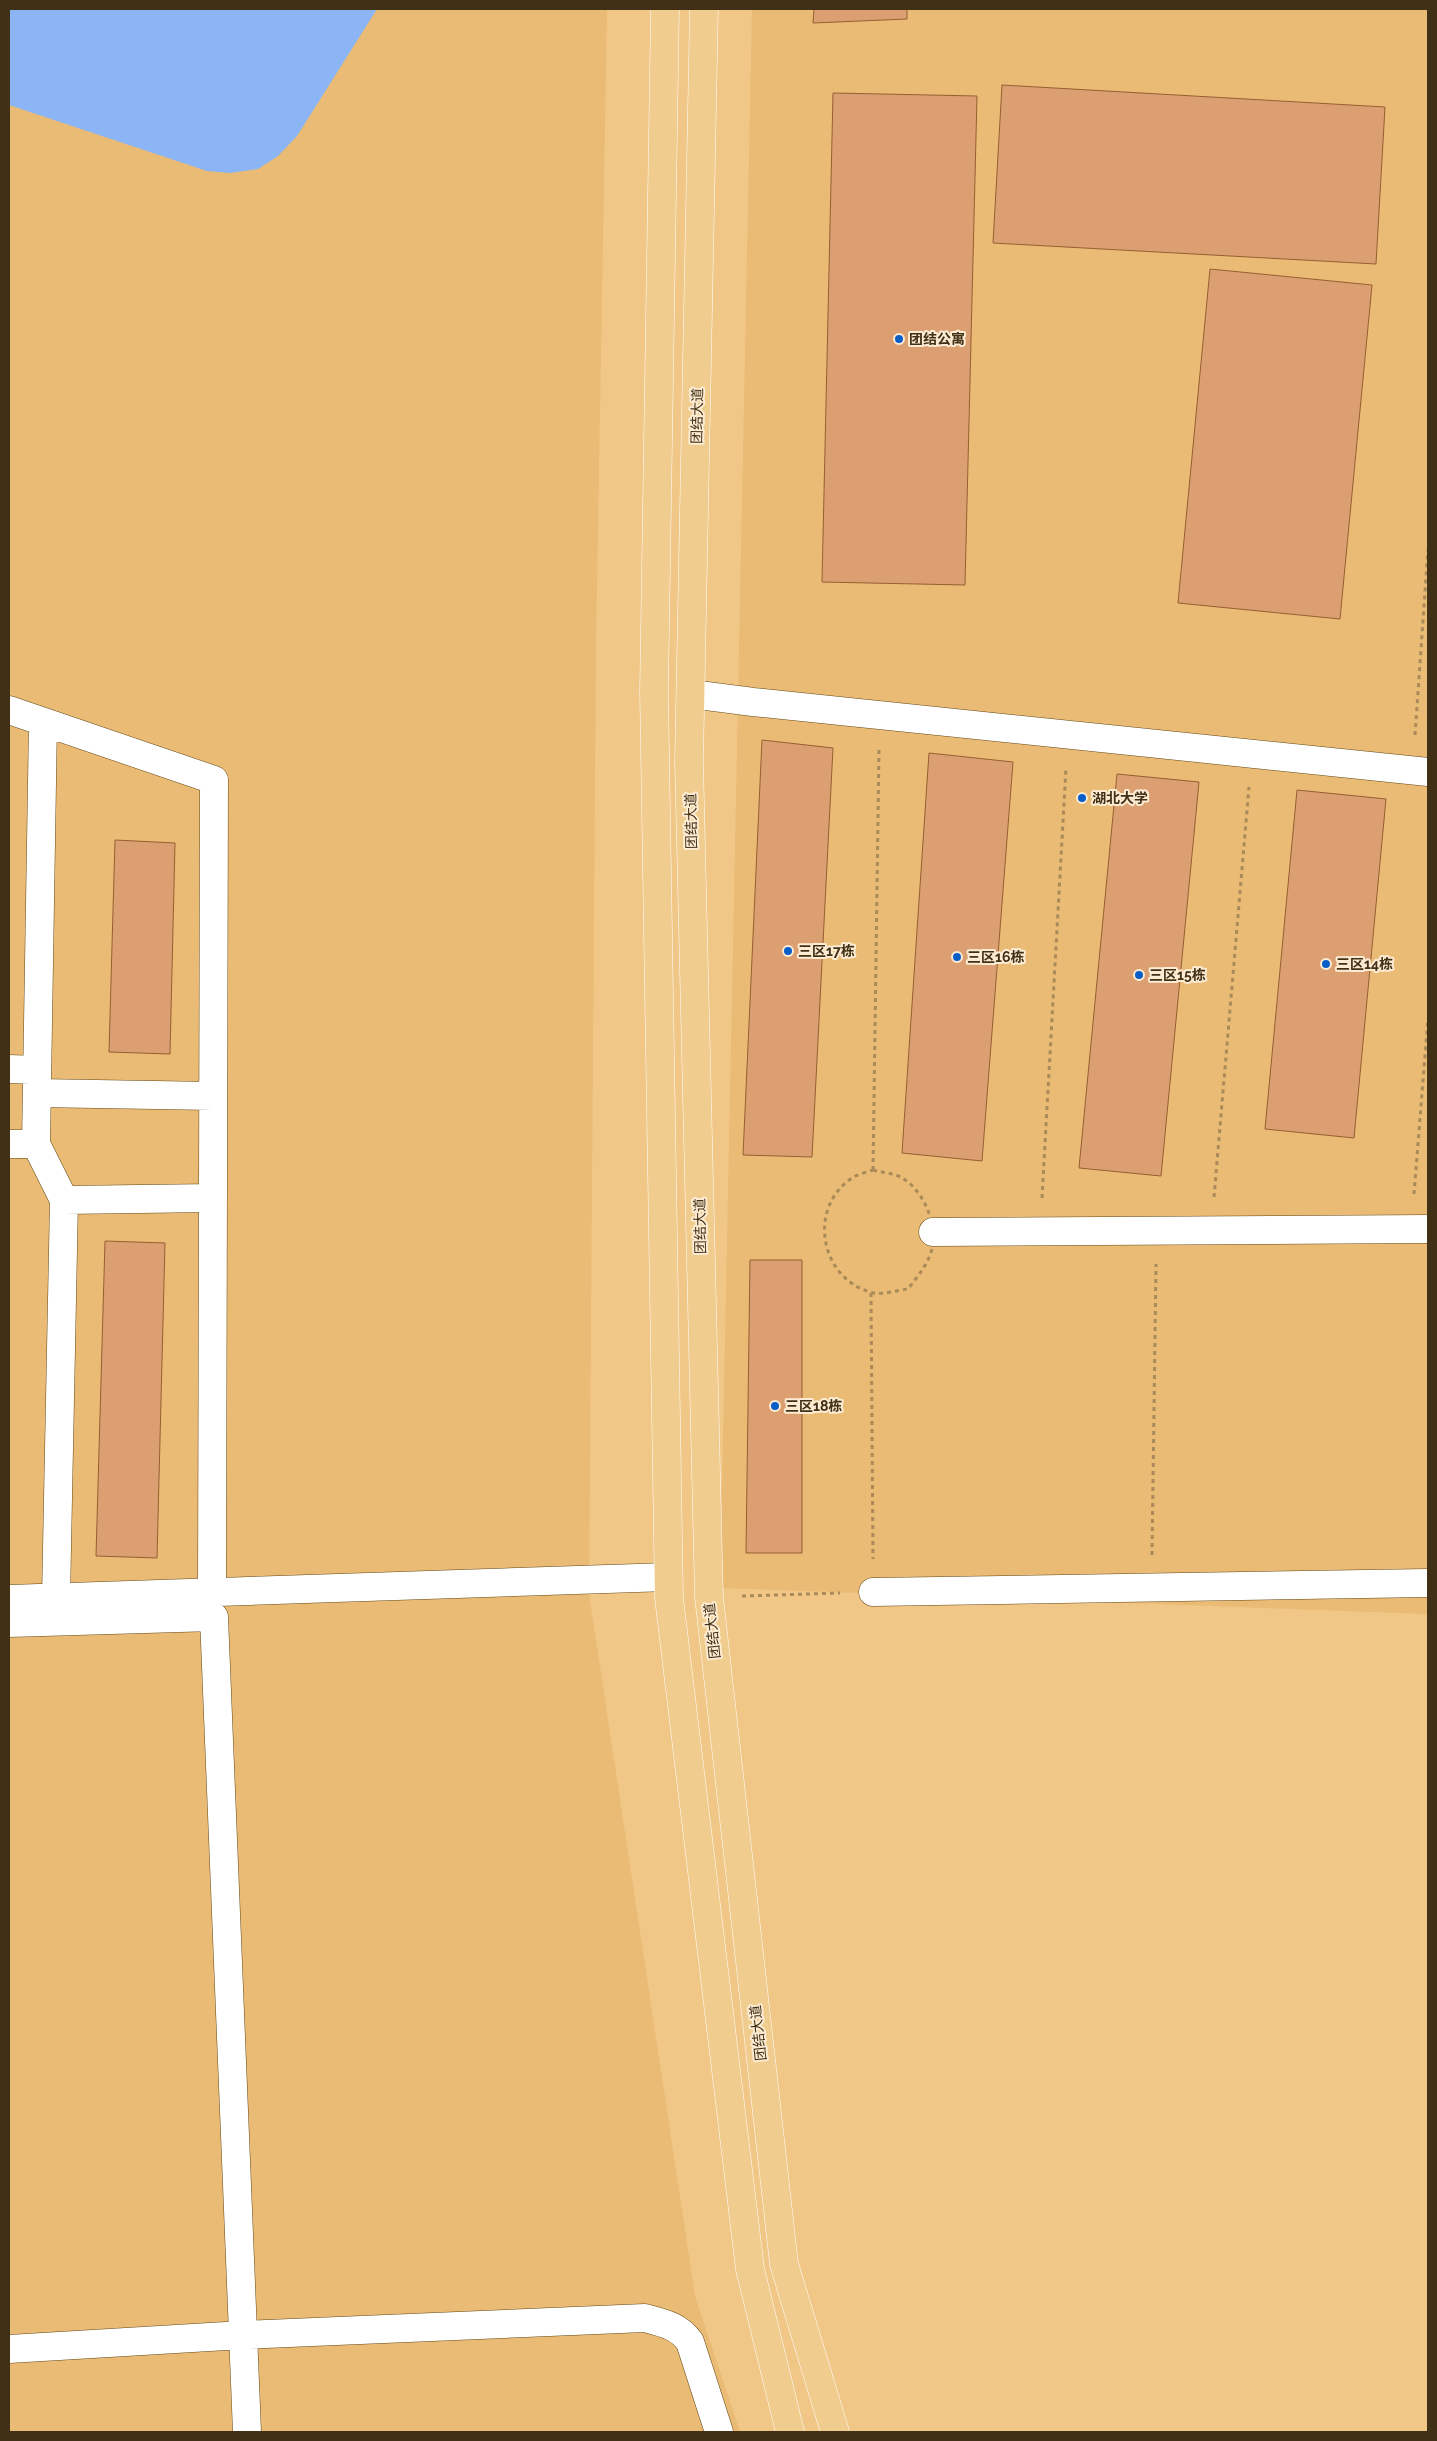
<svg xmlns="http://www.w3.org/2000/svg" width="1437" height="2441" font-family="Raleway,'Noto Sans SC',sans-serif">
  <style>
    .built { fill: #e9bb74 }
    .water { fill: #8bb5f4 }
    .building { fill: #dc9f72; stroke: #965f32 }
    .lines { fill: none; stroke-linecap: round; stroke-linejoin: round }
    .minor-casing { stroke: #644816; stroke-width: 29 }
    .major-casing { stroke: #fff; stroke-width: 29 }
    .path { stroke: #a98a58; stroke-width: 3; stroke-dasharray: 4 4; stroke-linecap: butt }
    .minor { stroke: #fff; stroke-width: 28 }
    .major { stroke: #f0cd8e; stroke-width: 28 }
    .poi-dot { fill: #085ec7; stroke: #fdecd3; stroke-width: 2 }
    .labels { text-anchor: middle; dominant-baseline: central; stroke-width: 4; stroke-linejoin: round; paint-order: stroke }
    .poi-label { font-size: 14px; font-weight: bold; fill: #403015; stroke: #fdecd3; text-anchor: start }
    .street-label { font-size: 14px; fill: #403015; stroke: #fdecd3 }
  </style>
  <rect width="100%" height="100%" fill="#f0c786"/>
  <!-- built -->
  <path class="built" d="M9 9H607L596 641 589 1594 695 2296 740 2432H9Z
    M752 9H1428V1614L720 1588Z"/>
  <!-- water -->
  <path class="water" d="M9 9H377L297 136 278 156 258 169 230 173 207 171 9 105Z"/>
  <!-- building -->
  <path class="building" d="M814 9H907V19L813 23Z
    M1002 85 1385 107 1376 264 993 243Z
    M833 93 977 96 965 585 822 582Z
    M1210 269 1372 285 1340 619 1178 603Z
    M762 740 833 748 812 1157 743 1155Z
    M929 753 1013 762 982 1161 902 1153Z
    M1117 774 1199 782 1161 1176 1079 1168Z
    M1297 790 1386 799 1354 1138 1265 1129Z
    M115 840 175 843 170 1054 109 1052Z
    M105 1241 165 1243 157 1558 96 1556Z
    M750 1260H802V1553H746Z"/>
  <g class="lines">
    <defs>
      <path id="minor" d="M691 694 753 702 1428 772
        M9 710 214 780 212 1591
        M43 722 36 1144 64 1200 56 1598
        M9 1069 37 1070
        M37 1093 213 1096
        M9 1144H36
        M64 1200 213 1198
        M933 1232 1428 1229
        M873 1592 1428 1583
        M9 1599 668 1577
        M9 1623 214 1617 247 2432
        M9 2349 243 2335 645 2318C664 2323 679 2326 690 2342L719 2432"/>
      <path id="major" d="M665 9 654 691 669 1598 750 2269 790 2432
        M704 9 689 762 709 1597 784 2264 835 2432"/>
    </defs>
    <!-- minor casing -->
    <use href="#minor" class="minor-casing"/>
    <!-- major casing -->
    <use href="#major" class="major-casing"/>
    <!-- path -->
    <path class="path" d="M1415 735 1428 549
      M873 1170 879 748
      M873 1170C881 1172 889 1173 896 1175 922 1185 938 1223 932 1249 928 1264 918 1276 908 1289 897 1290 881 1296 870 1292 819 1277 808 1207 852 1178 858 1174 867 1172 873 1170Z
      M1414 1194 1428 1018
      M1214 1197 1249 787
      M1042 1198 1066 768
      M871 1293 873 1559
      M1152 1555 1156 1264
      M742 1596 840 1593"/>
    <!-- minor -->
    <use href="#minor" class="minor"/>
    <!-- major -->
    <use href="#major" class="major"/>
  </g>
  <!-- markers -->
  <g class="poi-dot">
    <circle cx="899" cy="339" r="5"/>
    <circle cx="1082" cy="798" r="5"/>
    <circle cx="788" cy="951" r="5"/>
    <circle cx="957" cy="957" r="5"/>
    <circle cx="1326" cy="964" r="5"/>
    <circle cx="1139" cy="975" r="5"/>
    <circle cx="775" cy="1406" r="5"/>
  </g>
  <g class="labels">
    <!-- poi labels -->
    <g class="poi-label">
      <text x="909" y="339">团结公寓</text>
      <text x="1092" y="798">湖北大学</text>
      <text x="798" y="951">三区17栋</text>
      <text x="967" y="957">三区16栋</text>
      <text x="1336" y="964">三区14栋</text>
      <text x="1149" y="975">三区15栋</text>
      <text x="785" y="1406">三区18栋</text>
    </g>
    <!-- street labels -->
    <g class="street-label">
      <text transform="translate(697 416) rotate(-89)">团结大道</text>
      <text transform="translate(691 821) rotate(-91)">团结大道</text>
      <text transform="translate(700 1226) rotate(-91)">团结大道</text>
      <text transform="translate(712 1631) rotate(-96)">团结大道</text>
      <text transform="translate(758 2033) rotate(-96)">团结大道</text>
    </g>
  </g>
  <!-- border -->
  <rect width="1437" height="2441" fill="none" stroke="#403015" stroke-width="20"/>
</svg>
